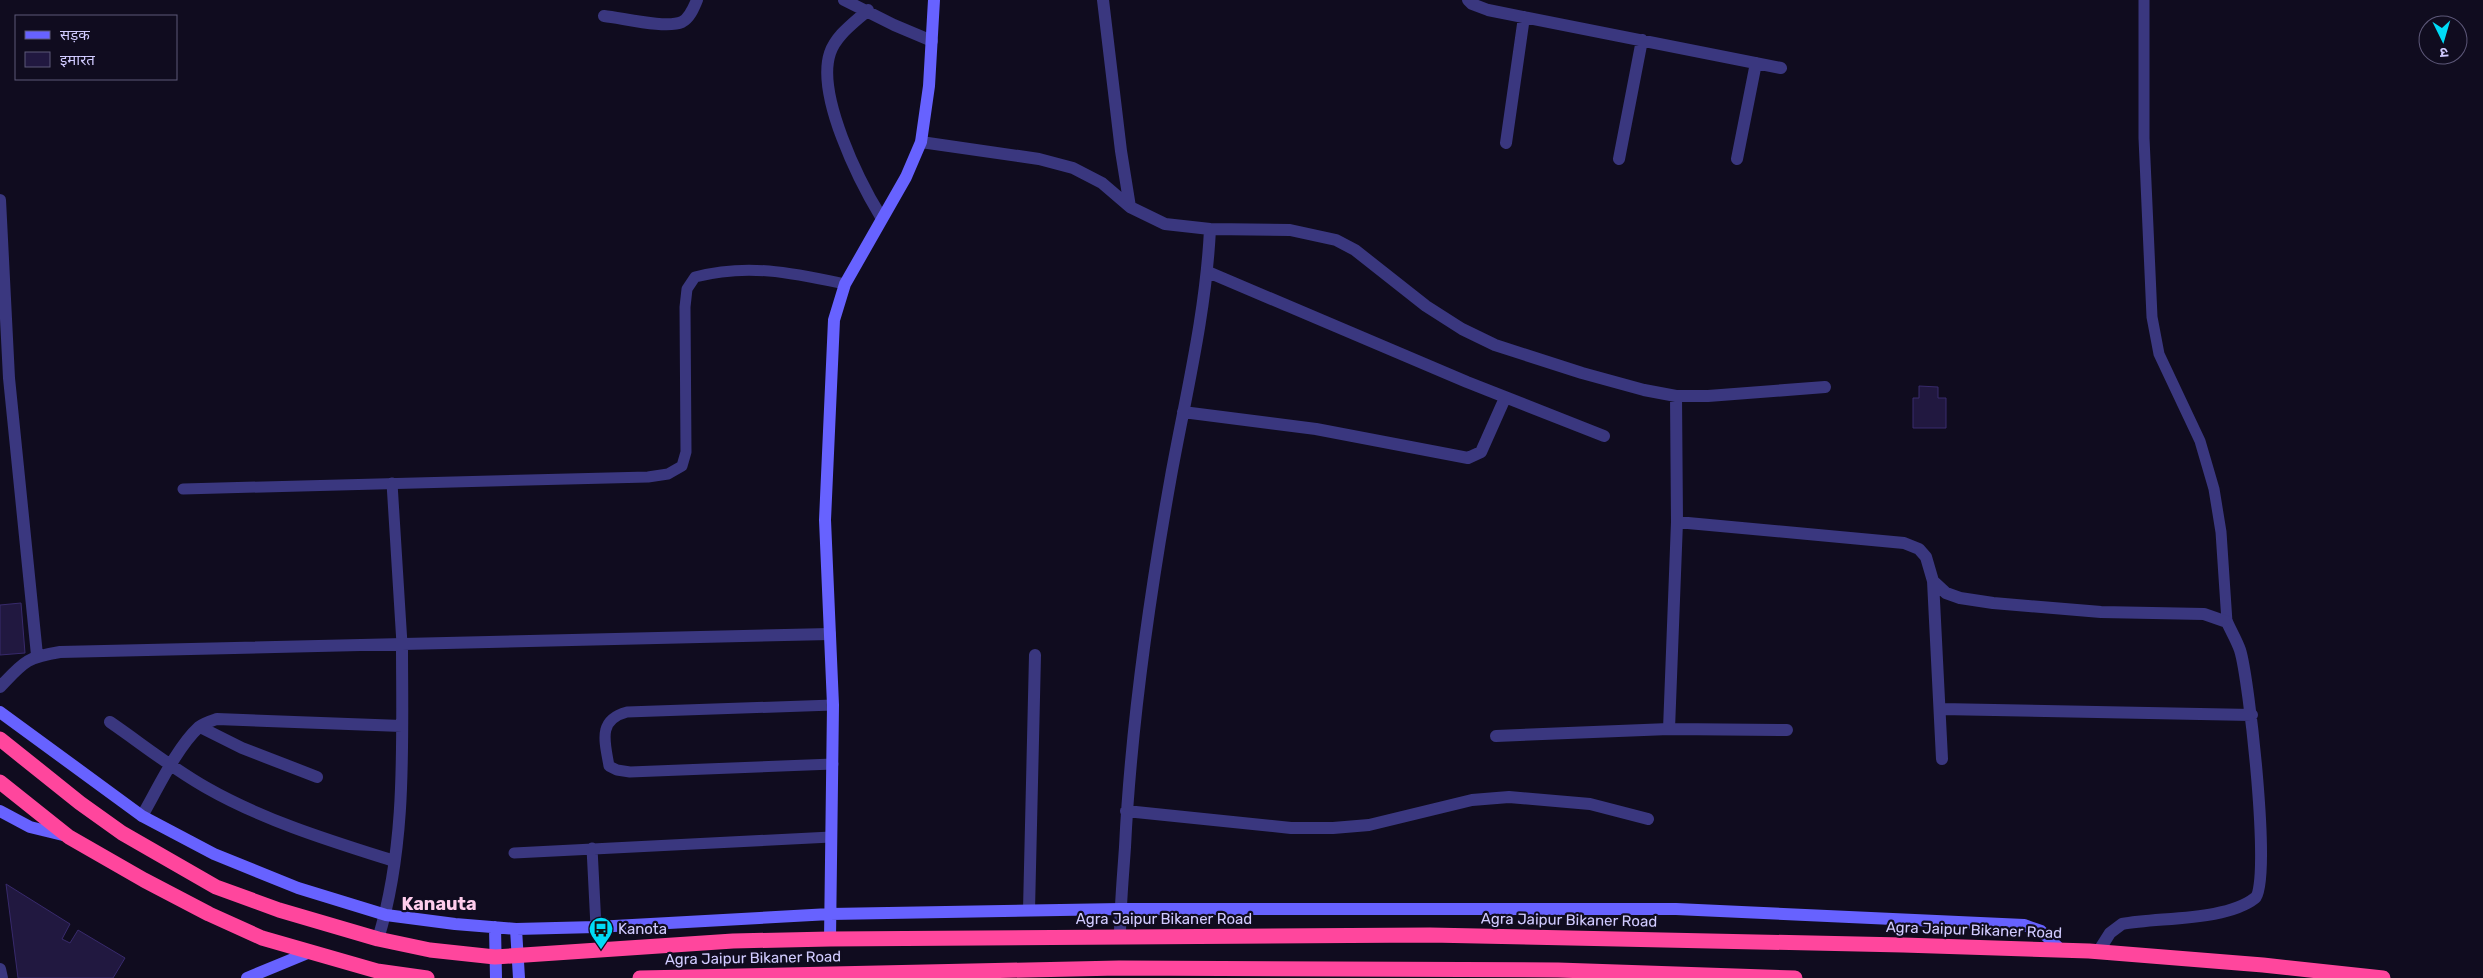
<svg xmlns="http://www.w3.org/2000/svg" width="2483" height="978" font-family="Rubik,'Noto Sans Devanagari',sans-serif">
  <style>
    .building { fill: #211840; stroke: #382a6c }
    .lines { fill: none; stroke-linecap: round; stroke-linejoin: round }
    .lane { stroke: #3a377f; stroke-width: 11 }
    .street { stroke: #3a377f; stroke-width: 12 }
    .secondary { stroke: #6762ff; stroke-width: 12 }
    .highway { stroke: #ff469d; stroke-width: 15 }
    .labels { text-anchor: middle; dominant-baseline: central; stroke-width: 4.5; stroke-linejoin: round; paint-order: stroke }
    .street-label { font-size: 15px; fill: #d1cbff; stroke: #100c1f }
    .poi-label { font-size: 15px; fill: #d1cbff; stroke: #100c1f; text-anchor: start }
    .quarter-label { font-size: 18px; font-weight: bold; fill: #ffcdec; stroke: #100c1f }
  </style>
  <rect width="100%" height="100%" fill="#100c1f"/>
  <!-- building -->
  <path class="building" d="M1919 386 1938 387V398H1946V428H1913V398H1919Z
    M21 603 25 653 0 655V605Z
    M6 884 70 924 62 939 70 943 78 930 125 958 113 978H18Z"/>
  <g class="lines">
    <!-- lane -->
    <path class="lane" d="M2144 0V138L2152 317 2159 354 2200 441 2214 489 2221 532 2227 622
      M392 483 402 644
      M183 489 648 477 668 474 682 466 686 452 685 307 687 289 695 277C748 263 793 273 845 284
      M833 705 627 712C597 720 605 742 609 766L617 770 630 772 833 764
      M592 848 596 927
      M514 853 831 837"/>
    <!-- street -->
    <path class="street" d="M844 0 894 25 932 41
      M1103 0 1121 151 1130 207
      M1468 0 1472 4 1488 10 1781 68
      M868 10C854 23 836 35 830 53 816 95 859 181 881 217
      M604 16C623 18 666 29 682 22 690 18 694 7 697 0
      M921 142 1039 159 1073 168 1102 183 1130 207 1165 224 1210 229C1206 313 1186 394 1171 476 1149 599 1131 722 1125 847 1123 877 1120 907 1120 937
      M1506 143 1524 17
      M1619 159 1642 40
      M1737 159 1756 63
      M0 200 9 378 37 655
      M1210 229 1290 230 1336 240 1355 250 1426 306 1462 329 1495 345 1582 373 1644 390 1676 396H1708L1825 387
      M1208 272 1467 382 1604 436
      M1183 412 1316 429 1468 458 1481 452 1505 398
      M1677 522 1904 543 1919 549 1926 557 1933 581 1946 593 1960 598 1993 603 2101 612 2204 614 2227 622C2231 631 2237 641 2240 650 2249 678 2272 885 2255 898 2226 921 2160 917 2122 924L2110 933 2098 952
      M1933 581 1942 759
      M0 687C23 663 26 657 60 652L830 634
      M1941 709 2252 715
      M110 722C142 744 173 769 207 788 265 821 331 841 394 861
      M200 727 242 748 317 777
      M1669 729 1677 522 1676 396
      M1496 736 1669 729 1787 730
      M1126 811 1291 828H1333L1369 825 1472 800 1509 797 1590 804 1648 819
      M142 816C157 790 177 747 199 727 204 723 211 721 217 719L402 726
      M1029 910 1035 655
      M378 939C407 845 402 742 402 644
      M0 969 2 978"/>
    <!-- secondary -->
    <path class="secondary" d="M0 712 142 816 214 854 298 888 386 915 455 924 516 929 596 927 830 914 1120 909H1676L2024 925 2041 931 2061 950
      M0 811 30 827 67 836
      M495 927 496 978
      M516 929 519 978
      M830 939 833 705 825 520 834 320 845 284 906 177 921 142 929 86 934 0
      M247 978 310 952"/>
    <!-- highway -->
    <path class="highway" d="M0 739 80 803 122 833 216 887 279 910 378 939 430 950 495 957 733 941 830 939 1430 935 1903 945 2089 951 2263 965 2383 978
      M0 782 69 837 144 880 209 914 262 938 377 971 427 978
      M640 978 1119 968 1558 970 1795 978"/>
  </g>
  <!-- icons -->
  <defs>
    <symbol id="bus-pin" viewBox="-11 -11 22 30"><path d="M0 17L-7.5 6A9.5 9.5 0 1 1 7.5 6Z" fill="#00dbf6" stroke="#100c1f"/><path d="M-5-6H5V4H4V6H2V4H-2V6H-4V4H-5ZM-3.5-4V0h7V-4ZM-3.5 1.2v1.5H-2V1.2ZM2 1.2v1.5H3.5V1.2Z" fill="#111"/></symbol>
  </defs>
  <g fill-rule="evenodd">
    <use href="#bus-pin" x="587" y="915" width="28" height="38"/>
  </g>
  <g class="labels">
    <!-- street labels -->
    <g class="street-label">
      <text x="1164" y="919">Agra Jaipur Bikaner Road</text>
      <text transform="translate(1569 920) rotate(1)">Agra Jaipur Bikaner Road</text>
      <text transform="translate(1974 930) rotate(2)">Agra Jaipur Bikaner Road</text>
      <text transform="translate(753 958) rotate(-1)">Agra Jaipur Bikaner Road</text>
    </g>
    <!-- poi labels -->
    <g class="poi-label">
      <text x="618" y="929">Kanota</text>
    </g>
    <!-- quarter labels -->
    <g class="quarter-label">
      <text x="439" y="904">Kanauta</text>
    </g>
  </g>
  <!-- legend -->
  <rect x="15" y="15" width="162" height="65" fill="#100c1f" stroke="#5d5879"/>
  <rect x="25" y="31" width="25" height="8" fill="#6762ff" stroke="#5d5879"/>
  <text x="60" y="40" font-size="15" fill="#d1cbff">सड़क</text>
  <rect x="25" y="52" width="25" height="15" fill="#211840" stroke="#5d5879"/>
  <text x="60" y="65" font-size="15" fill="#d1cbff">इमारत</text>
  <!-- north arrow -->
  <g transform="translate(2443 40) rotate(175)"><circle r="24" fill="#100c1f" stroke="#5d5879"/>
  <path d="M0-4L9 19L0 12L-9 19Z" fill="#00dbf6"/>
  <text y="-8" font-size="14" font-weight="bold" text-anchor="middle" fill="#d1cbff">उ</text>
  </g>
</svg>
